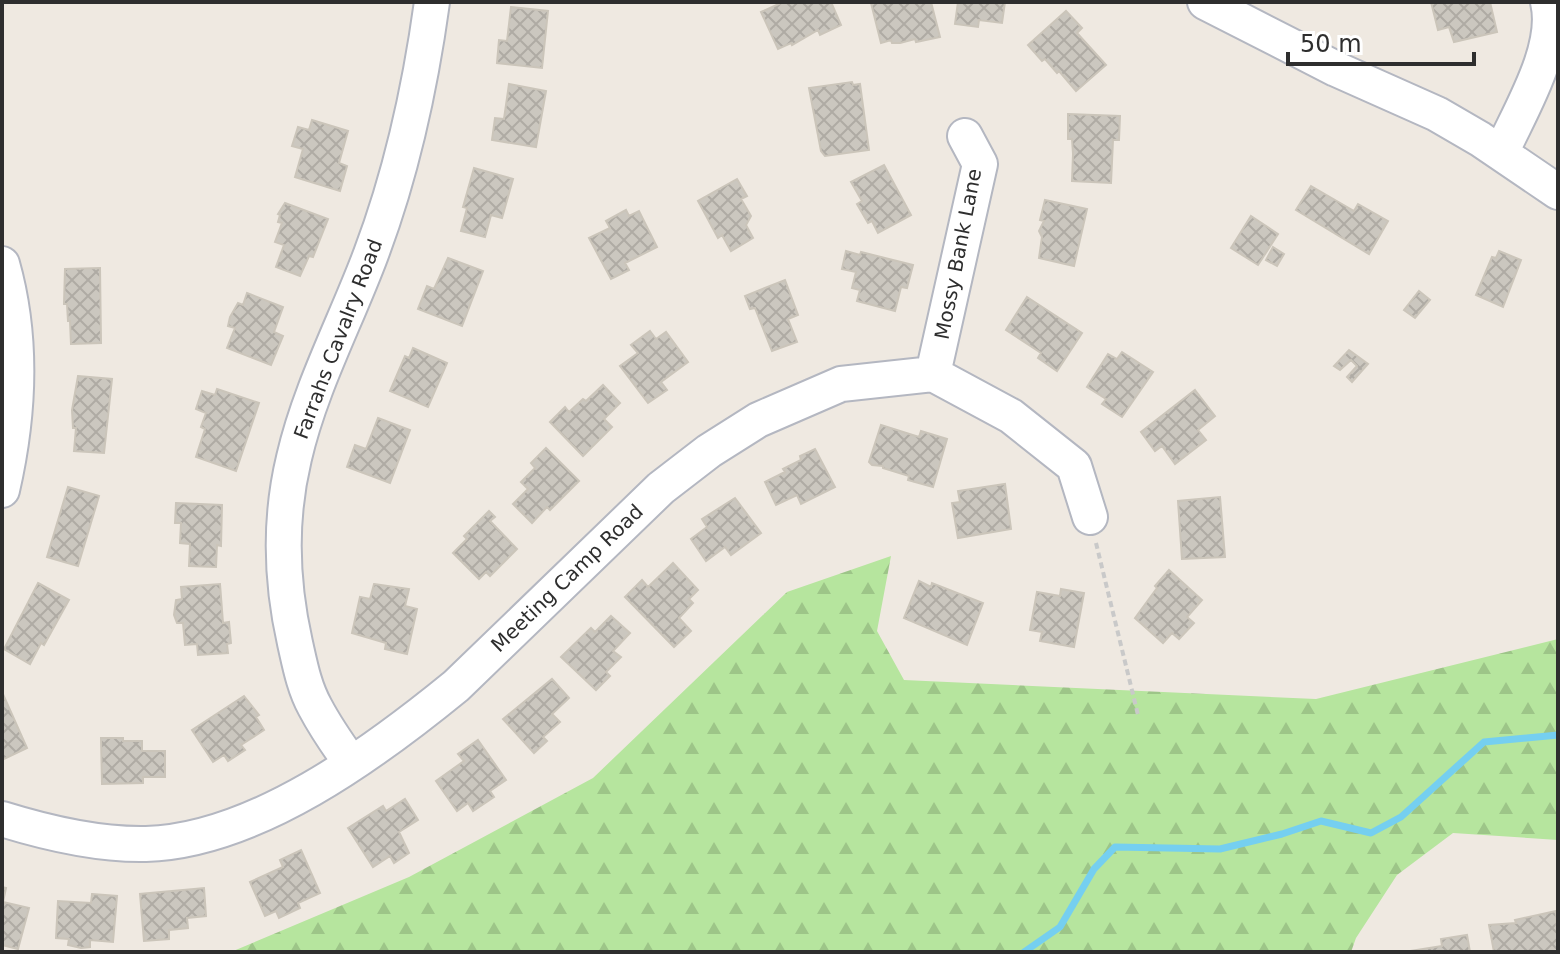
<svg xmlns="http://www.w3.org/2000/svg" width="1560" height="954" font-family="'DejaVu Sans',sans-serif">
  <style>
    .forest { fill: url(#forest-firs) }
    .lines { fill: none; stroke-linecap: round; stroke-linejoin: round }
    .stream { stroke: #75cff0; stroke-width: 7 }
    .building { fill: url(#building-cross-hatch); stroke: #cbc5ba; stroke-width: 2 }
    .minor-casing { stroke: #b4b7c1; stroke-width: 38 }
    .path { stroke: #c9c9c9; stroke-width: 4; stroke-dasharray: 6 4; stroke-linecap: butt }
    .minor { stroke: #fff; stroke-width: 34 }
    .labels { text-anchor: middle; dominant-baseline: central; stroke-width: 8; stroke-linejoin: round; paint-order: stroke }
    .street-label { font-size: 20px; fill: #2e2e2e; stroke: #fff }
  </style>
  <defs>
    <pattern id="forest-firs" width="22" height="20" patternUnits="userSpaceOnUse" patternTransform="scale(2)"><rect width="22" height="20" fill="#b6e59e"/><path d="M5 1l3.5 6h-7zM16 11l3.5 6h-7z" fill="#9dc588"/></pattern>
    <pattern id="building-cross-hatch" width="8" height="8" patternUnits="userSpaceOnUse" patternTransform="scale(2)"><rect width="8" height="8" fill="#cbc7bf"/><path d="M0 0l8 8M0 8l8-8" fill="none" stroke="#afaba4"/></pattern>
  </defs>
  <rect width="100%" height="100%" fill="#efe9e1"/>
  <!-- forest -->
  <path class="forest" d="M891 556 877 631 904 680 1316 699 1558 639V840L1453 833 1397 875 1356 938 1351 952H231L409 877 593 778 787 592Z"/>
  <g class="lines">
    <!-- stream -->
    <path class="stream" d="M1024 952 1060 927 1094 869 1115 847 1220 849 1282 834 1321 821 1371 833 1401 817 1484 742 1558 735"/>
  </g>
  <!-- building -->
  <path class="building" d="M783 2H831L841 25 820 35 818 30 792 45 791 43 778 49 761 12Z
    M931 2 940 37 916 42 915 39 900 43H892L891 40 881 43 871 3Z
    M958 2H1005L1002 23 979 20 978 27 955 24Z
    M1431 2H1490L1497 32 1454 42 1449 27 1438 30Z
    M511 7 548 11 542 68 497 63 499 40 507 41Z
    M1066 11 1082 28 1077 33 1106 65 1076 91 1059 71 1057 73 1045 59 1042 61 1028 45Z
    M852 82 853 85 860 84 869 150 825 156 821 151 809 88Z
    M509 84 546 91 536 147 492 140 495 118 504 119Z
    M1068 114 1120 116 1119 140H1113L1111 183 1072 181 1073 154 1072 139H1068Z
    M312 120 348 131 339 163 347 166 340 191 295 177 303 149 292 146 298 127 309 130Z
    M884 165 911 215 878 233 872 221 868 223 857 204 862 201 851 182Z
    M474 168 513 179 502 218 491 215 485 237 461 231 467 208 463 207Z
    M737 179 747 196 741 199 751 216 746 225 753 238 731 251 722 235 718 238 698 201Z
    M1311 186 1354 211 1358 204 1388 221 1369 254 1296 210Z
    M1045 200 1087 209 1074 266 1039 258 1042 237 1039 231 1044 221 1040 220Z
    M285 203 328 219 313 257 309 256 300 276 276 267 284 245 275 242 282 223 278 222 280 215 278 214Z
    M626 210 629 216 639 211 657 247 625 263 629 270 611 279 589 238 610 228 606 221Z
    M1251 216 1278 234 1258 265 1231 248Z
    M1273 247 1284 254 1277 266 1266 260Z
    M846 251 860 255 861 252 913 265 907 288 901 287 895 311 857 301 860 290 852 288 856 272 842 269Z
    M1499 251 1521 260 1503 307 1476 295 1492 257 1496 258Z
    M448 258 483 271 462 326 418 309 427 286 434 289Z
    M100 268 101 343 71 344 70 321H68L67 304H64L65 269Z
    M785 280 798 315 788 319 797 342 772 351 755 308 750 309 745 296Z
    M1419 291 1430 300 1415 318 1404 310Z
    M247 293 283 307 274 332 283 336 271 365 227 348 235 328 228 326 230 317 238 303 243 305Z
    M1027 297 1082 333 1057 371 1038 358 1041 353 1006 330Z
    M650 331 656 339 666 332 688 362 661 382 667 390 648 403 620 366 638 353 631 345Z
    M413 348 447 363 428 407 390 391 405 356 409 358Z
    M1349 350 1368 364 1352 382 1347 377 1357 366 1351 360 1340 370 1334 366Z
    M1122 352 1153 372 1122 417 1102 404 1106 399 1087 387 1108 354 1117 359Z
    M78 376 112 379 104 453 74 451 76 428H73L72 410Z
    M603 385 620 403 604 419 612 427 583 456 550 422 565 407 569 412 583 399 586 401Z
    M217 389 259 403 236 471 196 457 205 429 201 427 206 413 196 409 202 391 215 395Z
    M1195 390 1215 416 1198 430 1206 440 1175 464 1162 446 1155 451 1141 432Z
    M378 418 410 430 390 483 347 467 355 445 366 449Z
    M881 425 919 437 921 431 947 439 933 487 908 480 909 476 883 468V466L872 465 869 462Z
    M546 448 579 481 550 510 547 507 532 523 513 504 528 489 521 482 535 468 531 463Z
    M815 449 835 487 801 504 797 495 776 505 765 482 785 472 783 469 801 460 800 456Z
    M1005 484 1011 529 958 538 952 503 960 502 958 491Z
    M68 487 99 496 78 566 47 557Z
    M1220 497 1225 557 1182 559 1178 501Z
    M735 498 761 533 731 555 725 547 706 561 691 539 707 527 702 519Z
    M176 503 222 505 221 546 217 545 216 567 189 566 190 544 180 543 181 523H175Z
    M489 511 495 517 490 521 517 549 490 576 486 572 479 579 453 553 467 539 464 536Z
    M673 563 698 590 689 599 693 603 679 618 691 631 674 647 625 597 642 580 648 587Z
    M1169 570 1202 600 1187 617 1194 623 1179 639 1172 633 1163 643 1135 618 1157 588 1155 586Z
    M919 581 931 587 932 583 983 603 967 645 904 618Z
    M38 583 69 600 44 645 41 643 30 664 4 649Z
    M220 584 223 623 229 622 231 643 227 644 228 653 198 655 197 644 185 645 183 623H177L174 615 176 600 182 599 181 587Z
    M374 584 409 589 405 606 417 609 407 654 385 649 386 643 352 633 360 597 370 599Z
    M1061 589 1084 593 1074 647 1040 641 1042 632 1030 630 1037 592 1060 596Z
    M611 616 630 633 613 651 621 657 606 672 610 676 596 690 561 657 591 628 595 632Z
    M552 679 569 698 552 714 560 722 543 737 547 741 534 753 503 719Z
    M2 692 27 748 2 760Z
    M244 696 259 715 256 717 264 730 241 745 245 750 228 761 224 755 213 762 192 730Z
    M101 738H123V741H142V751H165V777H143V783L102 784Z
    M478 740 506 780 490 791 494 797 473 811 468 803 457 811 436 781 464 761 458 754Z
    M405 799 418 820 399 832 409 853 394 863 390 856 373 867 348 828 383 806 386 811Z
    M301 850 320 893 298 903 300 908 279 918 276 911 265 916 250 882 283 867 280 860Z
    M2 887 6 888 3 902 29 908 18 949 2 945Z
    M204 888 206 916 187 918 188 928 169 930V939L144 941 140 894Z
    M92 894 117 896 113 942 90 940V947L81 948 68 945 69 939 56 938 58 901 91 903Z
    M1556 911 1558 952H1494L1489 925 1516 923 1515 920Z
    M1467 935 1470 952H1404L1442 946 1441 939Z"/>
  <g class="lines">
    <defs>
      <path id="minor" d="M1205 2 1336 69 1437 114 1480 139 1558 192
        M1501 153C1520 111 1559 48 1548 2
        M2 264C23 338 19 416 2 490
        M933 374 980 164 965 136
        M351 763C338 745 325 726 315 707 304 687 300 665 295 643 281 581 279 520 294 458 310 388 346 321 371 254 402 172 420 89 432 2
        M2 819C47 833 98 845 146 844 255 841 374 753 456 686L661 488 709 451 758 420 841 384 933 374 1011 416 1074 466 1090 517"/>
    </defs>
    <!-- minor casing -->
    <use href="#minor" class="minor-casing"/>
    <!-- path -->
    <path class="path" d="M1096 543 1138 715"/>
    <!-- minor -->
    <use href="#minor" class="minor"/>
  </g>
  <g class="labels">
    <!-- street labels -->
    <g class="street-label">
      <text transform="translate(958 254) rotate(-79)">Mossy Bank Lane</text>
      <text transform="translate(338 339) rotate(-69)">Farrahs Cavalry Road</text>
      <text transform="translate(567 578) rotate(-44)">Meeting Camp Road</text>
    </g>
  </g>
  <!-- border -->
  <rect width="1560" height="954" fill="none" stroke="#2e2e2e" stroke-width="8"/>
  <!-- scale -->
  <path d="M1288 52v12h186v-12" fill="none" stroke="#2e2e2e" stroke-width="4"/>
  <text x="1300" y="52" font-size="24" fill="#2e2e2e" stroke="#ffffff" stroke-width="6" paint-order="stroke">50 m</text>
</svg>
